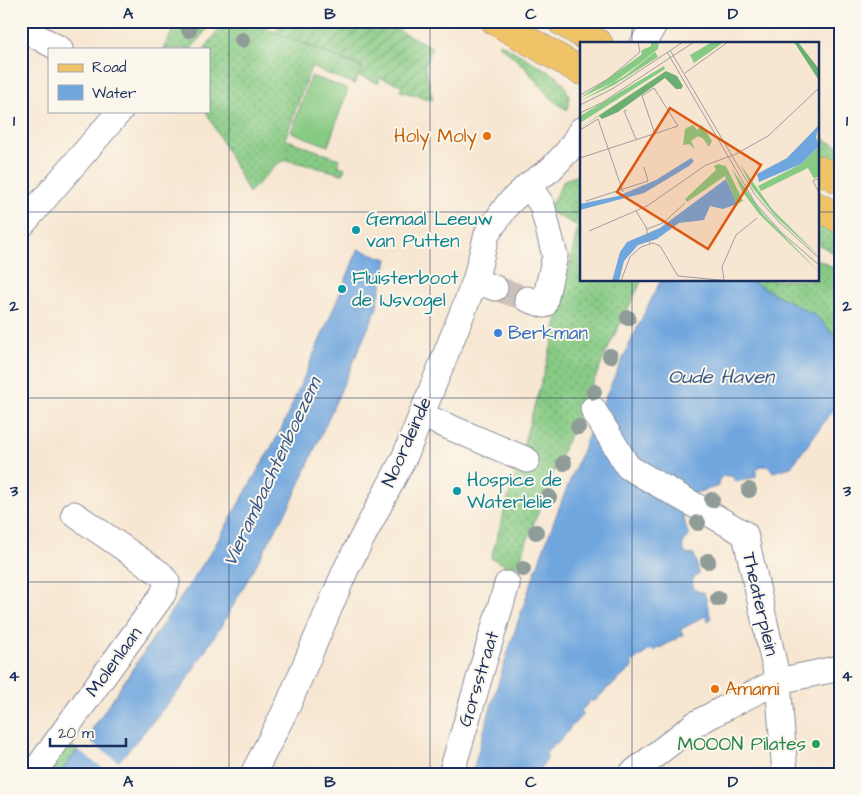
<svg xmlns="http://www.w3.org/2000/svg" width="861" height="795" font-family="'Architects Daughter',sans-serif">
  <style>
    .grass { fill: url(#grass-dots); stroke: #517c71 }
    .garden { fill: url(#garden-furrows); stroke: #517c71 }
    .pitch { fill: #87ca84; stroke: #517c71 }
    .water { fill: #70a6de; stroke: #466a9e }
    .pier { fill: #f7e7d2 }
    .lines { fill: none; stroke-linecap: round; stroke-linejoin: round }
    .minor-tunnel { stroke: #cbc2bb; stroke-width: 25; stroke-dasharray: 25 12; stroke-linecap: butt }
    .minor-casing { stroke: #898b98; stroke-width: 27 }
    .major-casing { stroke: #898b98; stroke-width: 29 }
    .minor { stroke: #fff; stroke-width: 25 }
    .major { stroke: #f1c369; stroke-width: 28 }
    .tree { fill: #909c98 }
    .grid { fill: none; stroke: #1b2f5e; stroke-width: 1; stroke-opacity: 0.55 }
    .food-dot { fill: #e8710a; stroke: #fbf7ec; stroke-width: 2 }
    .culture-dot { fill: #0f9aa8; stroke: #fbf7ec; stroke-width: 2 }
    .shop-dot { fill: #3f7fe0; stroke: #fbf7ec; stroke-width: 2 }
    .leisure-dot { fill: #2e9e5b; stroke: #fbf7ec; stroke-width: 2 }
    .labels { text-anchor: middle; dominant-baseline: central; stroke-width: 4; stroke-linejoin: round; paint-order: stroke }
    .food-label { font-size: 19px; fill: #c56008; stroke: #fbf7ec; text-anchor: end }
    .culture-label { font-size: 19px; fill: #0d838f; stroke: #fbf7ec; text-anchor: start }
    .shop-label { font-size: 19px; fill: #366cbe; stroke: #fbf7ec; text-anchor: start }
    .street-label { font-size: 19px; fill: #1b2f5e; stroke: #fbf7ec }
    .leisure-label { font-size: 19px; fill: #27864d; stroke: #fbf7ec; text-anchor: end }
    .water-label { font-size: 20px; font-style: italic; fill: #39598b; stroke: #fbf7ec }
    .inset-road { fill: none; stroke: #9f9da4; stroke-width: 1 }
    .view { fill: #de5710; fill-opacity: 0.15; stroke: #de5710; stroke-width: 2.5 }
    .inset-edge { fill: none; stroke: #1b2f5e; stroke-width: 2.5 }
    .neatline { fill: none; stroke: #1b2f5e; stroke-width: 2 }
    .grid-label { font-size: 16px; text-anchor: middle; font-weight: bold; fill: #1b2f5e }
  </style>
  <defs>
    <pattern id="grass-dots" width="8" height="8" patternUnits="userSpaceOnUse" patternTransform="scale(1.25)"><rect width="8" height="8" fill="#87ca84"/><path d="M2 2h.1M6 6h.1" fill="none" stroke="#6ea46f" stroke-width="1.8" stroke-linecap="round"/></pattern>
    <pattern id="garden-furrows" width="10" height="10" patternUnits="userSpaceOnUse" patternTransform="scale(1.25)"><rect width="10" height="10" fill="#87ca84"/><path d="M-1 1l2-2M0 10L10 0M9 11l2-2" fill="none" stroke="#6ea46f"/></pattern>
  </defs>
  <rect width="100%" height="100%" fill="#fbf7ec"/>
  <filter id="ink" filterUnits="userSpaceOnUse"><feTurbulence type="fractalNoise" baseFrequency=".02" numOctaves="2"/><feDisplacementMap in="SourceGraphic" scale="10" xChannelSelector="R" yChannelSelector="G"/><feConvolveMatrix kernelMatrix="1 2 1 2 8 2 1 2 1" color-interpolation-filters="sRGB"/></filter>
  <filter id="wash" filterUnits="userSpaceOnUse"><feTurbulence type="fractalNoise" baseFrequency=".0096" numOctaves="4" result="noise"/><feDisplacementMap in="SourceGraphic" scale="20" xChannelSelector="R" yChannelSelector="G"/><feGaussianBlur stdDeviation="1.12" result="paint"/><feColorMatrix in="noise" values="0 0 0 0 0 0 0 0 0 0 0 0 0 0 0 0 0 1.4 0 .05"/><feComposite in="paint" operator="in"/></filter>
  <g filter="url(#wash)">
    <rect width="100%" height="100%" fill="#f7e7d2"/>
    <!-- grass -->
    <path class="grass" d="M178 21H213L191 49H163Z
      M226 21H248L363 68 354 84 311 67 285 139 339 159V166L345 168 343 174 286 160 277 164 249 193 206 111H209V49H204Z
      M500 43 558 77C565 85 574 99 567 110 549 99 541 87 528 71 519 61 508 53 498 44Z
      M817 136 840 147V164L817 153Z
      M581 174V280H642L610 344 554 471 516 570 491 558 552 344 578 226 548 211 564 180Z
      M817 221 840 231V256L817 244Z
      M817 259 840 271V341L816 316 749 280H817Z
      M66 741 77 750 60 774H42Z"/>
    <!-- garden -->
    <path class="garden" d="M280 21H380L432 47 425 67 433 100 400 91 402 85 380 78 378 83 359 76 363 67 276 33Z"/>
    <!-- pitch -->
    <path class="pitch" d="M311 76 348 89 328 146 291 132Z"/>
    <!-- water -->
    <path class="water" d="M358 249 387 259 376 310 292 501 226 618 182 687 108 774H60L83 743 213 549 281 430 342 289Z
      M661 280H749L816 316 840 341V401L791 467 773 472 769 466H760L756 469V477L736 482 732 476H722L719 480V486L689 495 681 509 689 537C681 541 681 548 687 555L694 554 699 574 693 578C691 586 695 593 704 592L711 619 708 621 705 616 680 630 683 635 660 648 659 646 658 649 654 651 651 649 631 663 633 667 610 687 607 686 608 688 594 702 591 700 581 711 583 714 570 728 569 727V730L557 744 554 743 545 755 548 757 537 773 472 774C518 603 581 437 661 280Z"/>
    <!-- pier -->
    <path class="pier" d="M84 737 120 763 111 774 75 748Z"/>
  </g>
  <g filter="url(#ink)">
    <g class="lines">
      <!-- minor-tunnel -->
      <path class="minor-tunnel" d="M495 288 527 299"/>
      <defs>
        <path id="minor" d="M21 28 60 49
          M643 44 656 21
          M21 226 120 111
          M475 281 495 288
          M527 299 544 305 555 256 542 205 528 185
          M593 409 628 467 745 534 778 681 785 774
          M421 415 527 460
          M33 774 163 594 167 582 161 574 74 514
          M253 774 288 705 346 569 405 456 475 281 487 234 508 204 528 185 550 170 568 151 581 130
          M451 774 507 584
          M631 774 695 724 740 700 778 681 840 668"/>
        <path id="major" d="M495 21 581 71
          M561 21 599 44
          M817 169 840 180
          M817 206 840 219"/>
      </defs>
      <!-- minor casing -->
      <use href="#minor" class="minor-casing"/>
      <!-- major casing -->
      <use href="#major" class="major-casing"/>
      <!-- minor -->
      <use href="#minor" class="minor"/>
      <!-- major -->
      <use href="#major" class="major"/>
    </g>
    <!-- trees -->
    <g class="tree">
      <circle cx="189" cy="30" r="8"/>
      <circle cx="242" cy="40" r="8"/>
      <circle cx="628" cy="318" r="8"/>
      <circle cx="610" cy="356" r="8"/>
      <circle cx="594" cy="392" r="8"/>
      <circle cx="578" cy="427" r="8"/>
      <circle cx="564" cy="463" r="8"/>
      <circle cx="749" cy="490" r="8"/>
      <circle cx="549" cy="497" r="8"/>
      <circle cx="712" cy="500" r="8"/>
      <circle cx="698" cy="523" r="8"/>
      <circle cx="536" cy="532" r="8"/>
      <circle cx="708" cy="561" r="8"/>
      <circle cx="523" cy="569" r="8"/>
      <circle cx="718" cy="599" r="8"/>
    </g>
  </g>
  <!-- grid -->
  <path class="grid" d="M229 21V774M430 21V774M632 21V44M21 212H581M817 212H840M632 280V774M21 398H840M21 582H840"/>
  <!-- markers -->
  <g class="food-dot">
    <circle cx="487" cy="136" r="5"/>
    <circle cx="715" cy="689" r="5"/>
  </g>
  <g class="culture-dot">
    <circle cx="356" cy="230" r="5"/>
    <circle cx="342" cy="289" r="5"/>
    <circle cx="457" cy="491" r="5"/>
  </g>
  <circle class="shop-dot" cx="498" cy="333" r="5"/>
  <circle class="leisure-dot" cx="816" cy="744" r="5"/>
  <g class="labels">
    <!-- food labels -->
    <g class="food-label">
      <text x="477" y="136">Holy Moly</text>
      <text x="725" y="689" text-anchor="start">Amami</text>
    </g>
    <!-- culture labels -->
    <g class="culture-label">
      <text x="366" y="219">Gemaal Leeuw<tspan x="366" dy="22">van Putten</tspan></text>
      <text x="352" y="278">Fluisterboot<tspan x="352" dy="22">de IJsvogel</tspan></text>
      <text x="467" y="480">Hospice de<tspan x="467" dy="22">Waterlelie</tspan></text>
    </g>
    <!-- shop labels -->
    <g class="shop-label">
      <text x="508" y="333">Berkman</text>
    </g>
    <!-- street labels -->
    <g class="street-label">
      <text transform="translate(407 442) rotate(-66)">Noordeinde</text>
      <text transform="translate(760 604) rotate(77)">Theaterplein</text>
      <text transform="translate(114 662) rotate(-54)">Molenlaan</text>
      <text transform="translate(479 679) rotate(-73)">Gorsstraat</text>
    </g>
    <!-- leisure labels -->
    <g class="leisure-label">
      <text x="806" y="744">MOOON Pilates</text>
    </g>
    <!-- water labels -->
    <g class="water-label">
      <text x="721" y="377">Oude Haven</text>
      <text transform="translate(272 472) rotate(-65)">Vierambachtenboezem</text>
    </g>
  </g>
  <!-- overview -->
  <g transform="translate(580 42)">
    <rect width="239" height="239" fill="#f7e7d2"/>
    <path d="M71 0H79L78 7 59 22 34 40 0 56 61 13 62 8 71 4ZM132 0H144L114 21 110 13ZM75 10 78 15 34 43 0 59 45 34ZM84 24 85 27 0 81V74ZM113 83 124 97 118 94 111 99 115 107 109 102 103 103 105 87ZM239 104V134L234 137 228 126 181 149 178 144 221 122ZM138 122 146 124 163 159 157 162 145 134 107 160 105 157 136 128 134 124ZM160 122 192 167 239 214 195 174 172 145ZM152 127 183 172 239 230 179 172 162 149Z" fill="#87ca84"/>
    <path d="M214 0H218L239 27 238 37ZM86 29 97 34 103 44 101 47H96L85 36 38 70 22 77 19 74 0 86Z" fill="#6dae72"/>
    <path d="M122 83 132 99 129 105 117 88Z" fill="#87ca84"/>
    <path d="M239 83 236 95 239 104 221 122 179 140 177 132 207 116ZM111 116 114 119 109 124 64 151 0 168V162L38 154 76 138ZM146 137 157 162 143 167 130 164 124 178 99 181 77 197 58 203 44 219 39 239H32L40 210 47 200 80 186Z" fill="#70a6de"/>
    <path class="inset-road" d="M90 8 175 153 198 179 239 216M87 10 176 162 202 191 239 223M105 31 148 0M0 53 28 37 60 10 58 0M0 63 32 47 103 0M47 68 44 69 56 97M0 71 23 60 114 0M0 88 18 77 43 150M0 116 98 84 74 46 62 54 75 92M239 136 233 139 239 151M6 159 68 139 64 125M56 169 66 185 70 202M67 187 83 181 105 161M9 189 67 164 126 123 156 112 188 94 239 46M144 238 142 225 156 193 177 176M41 239 50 215 61 205 73 201 80 204 98 234 150 239"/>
    <path class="view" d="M90 66 181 123 128 207 37 150Z"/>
    <rect width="239" height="239" class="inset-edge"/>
  </g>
  <!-- margin -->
  <rect width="861" height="795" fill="none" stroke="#fbf7ec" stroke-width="55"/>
  <!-- legend -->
  <rect x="48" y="48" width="162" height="65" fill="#fbf7ec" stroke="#a1a7b3"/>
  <rect x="58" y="64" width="25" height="8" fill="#f1c369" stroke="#a1a7b3"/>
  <text x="92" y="72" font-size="15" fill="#1b2f5e">Road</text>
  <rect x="58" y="85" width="25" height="15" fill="#70a6de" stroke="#a1a7b3"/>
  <text x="92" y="98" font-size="15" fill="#1b2f5e">Water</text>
  <!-- scale -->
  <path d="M50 738v8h76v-8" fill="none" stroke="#1b2f5e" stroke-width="2.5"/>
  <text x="58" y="738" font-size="15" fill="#1b2f5e" stroke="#fbf7ec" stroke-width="4" paint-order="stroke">20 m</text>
  <rect x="28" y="28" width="806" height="740" class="neatline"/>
  <g class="grid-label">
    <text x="128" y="19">A</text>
    <text x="330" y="19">B</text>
    <text x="531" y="19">C</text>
    <text x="733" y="19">D</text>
    <text x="14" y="126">1</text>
    <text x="847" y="126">1</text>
    <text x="14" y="311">2</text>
    <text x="847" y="311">2</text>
    <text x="14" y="496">3</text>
    <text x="847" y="496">3</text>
    <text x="14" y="681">4</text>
    <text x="847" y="681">4</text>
    <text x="128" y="787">A</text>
    <text x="330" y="787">B</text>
    <text x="531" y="787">C</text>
    <text x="733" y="787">D</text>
  </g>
</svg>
